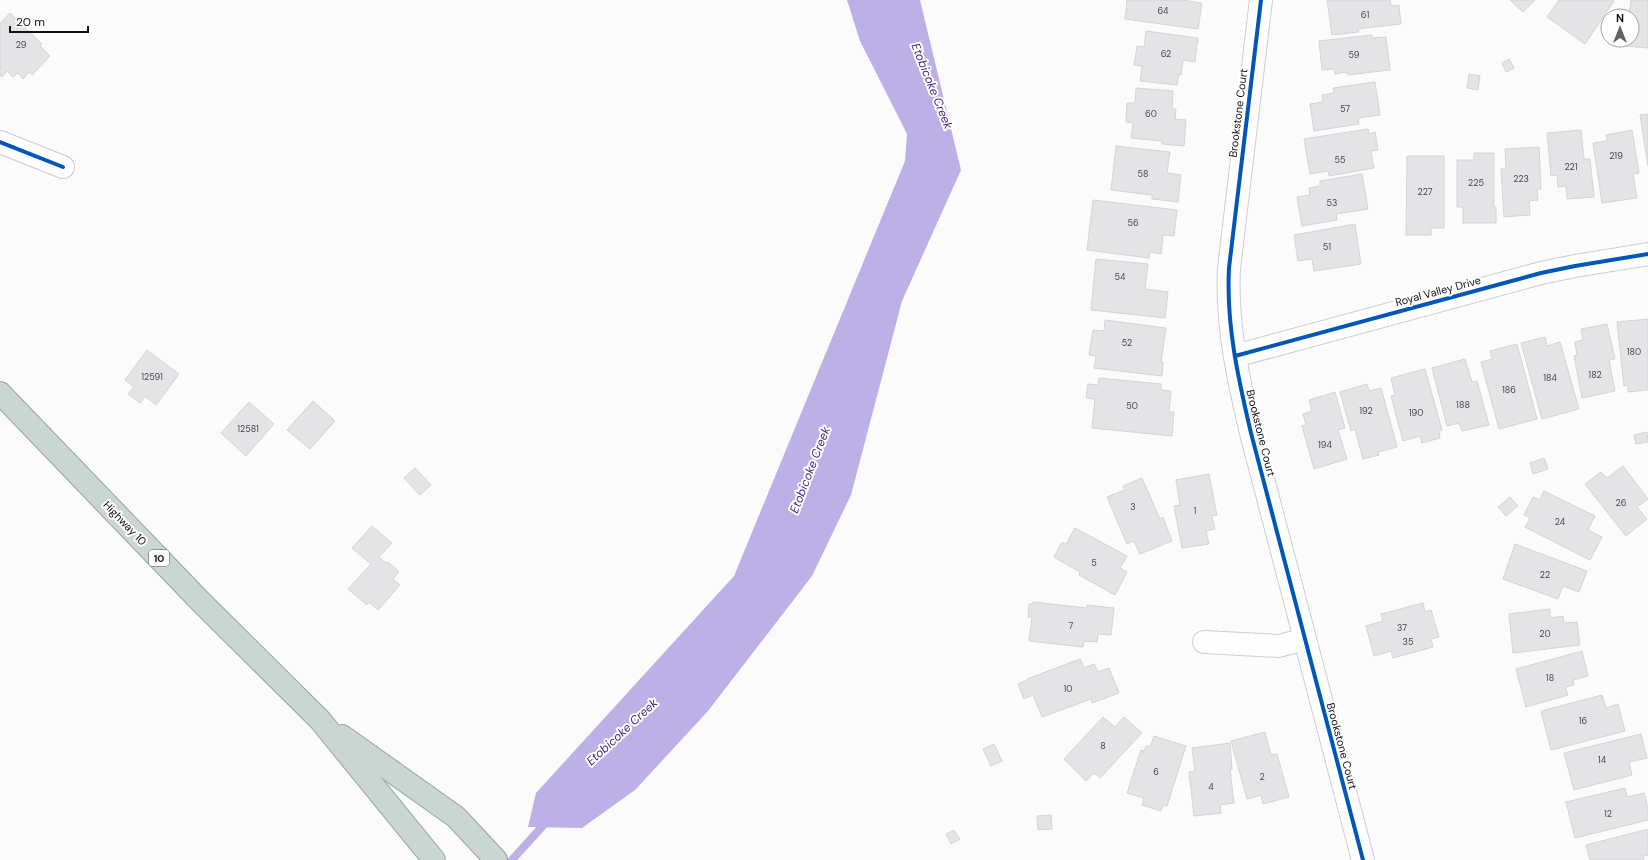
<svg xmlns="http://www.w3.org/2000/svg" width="1648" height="860" font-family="'DM Sans',sans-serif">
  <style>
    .water { fill: #bdb0e6 }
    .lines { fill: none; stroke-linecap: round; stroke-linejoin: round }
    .stream { stroke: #bdb0e6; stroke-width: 8 }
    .building { fill: #e4e4e7; stroke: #d4d4d8 }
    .street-casing { stroke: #cdcccf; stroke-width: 24 }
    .highway-casing { stroke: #97a5a2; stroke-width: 24 }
    .street { stroke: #fefeff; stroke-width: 22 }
    .highway { stroke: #c9d6d2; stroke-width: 22 }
    .cycleway-casing { stroke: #fff; stroke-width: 6 }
    .cycleway { stroke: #0057b8; stroke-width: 4 }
    .labels { text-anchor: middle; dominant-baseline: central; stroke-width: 4; stroke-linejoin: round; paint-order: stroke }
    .number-label { font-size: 9px; fill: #47474c }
    .shield { fill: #fff; stroke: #58585b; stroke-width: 1 }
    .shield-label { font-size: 10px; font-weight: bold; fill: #101015 }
    .street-label { font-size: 11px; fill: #101015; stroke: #fff }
    .water-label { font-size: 12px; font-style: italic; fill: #44267f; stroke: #fff }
  </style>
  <rect width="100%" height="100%" fill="#fbfbfc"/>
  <!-- water -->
  <path class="water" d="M847 0H920L961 170 902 301 851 495 812 576 708 711 635 790 582 828 528 827 536 793 734 576 905 161 907 134 860 41Z"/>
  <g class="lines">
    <!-- stream -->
    <path class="stream" d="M512 860 549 819"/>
  </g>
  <!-- building -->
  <path class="building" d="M1127 0H1182L1202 3 1198 29 1125 19Z
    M1327 0H1390L1391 6 1399 5 1401 24 1358 29 1359 32 1332 35Z
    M1510 0H1535L1523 12Z
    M1559 0H1612L1614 1 1585 44 1547 17Z
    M1631 0H1648V48L1625 46 1626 40H1632V16H1629Z
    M10 13 42 44 40 46 50 56 32 75 29 72 23 79 18 73 13 77 7 71 2 77 0 75V23Z
    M1146 31 1198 38 1195 62 1183 60 1181 75 1179 74 1177 85 1140 81 1142 66 1134 65 1137 46 1144 47Z
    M1372 35V38L1386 37 1390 70 1348 75 1347 72 1335 74 1334 69 1322 70 1319 41Z
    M1509 59 1514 68 1506 72 1502 63Z
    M1469 74 1480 76 1478 90 1467 88Z
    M1375 82 1380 115 1358 118 1359 124 1314 131 1310 104 1323 102 1322 95 1334 93 1333 88Z
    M1136 88 1173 91 1172 108 1176 109 1175 119 1186 120 1184 146 1162 144V141L1131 138 1133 123 1126 122 1127 103H1135Z
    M1648 114V166L1640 115Z
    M1368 129 1369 134 1375 132 1378 150 1371 151 1374 168 1329 176 1328 171 1310 174 1304 139Z
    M1581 130 1584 159H1590L1594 197 1567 199 1566 186 1558 187 1557 175 1551 176 1547 133Z
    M1632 130 1639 173 1633 174 1637 198 1602 203 1593 143 1607 141 1606 135Z
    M1116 146 1170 152 1167 173 1181 175 1178 202 1152 199V195L1111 190Z
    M1539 147 1541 189H1537L1538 200 1529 201 1530 215 1504 217 1501 169H1506L1505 149Z
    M1474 153H1494V207H1496V223H1463V207H1457V160H1474Z
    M1407 156H1444V228H1431V235H1406Z
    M1362 174 1368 209 1336 214 1337 220 1302 226 1297 197 1310 195 1309 188 1320 186V181Z
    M1093 200 1177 210 1174 236 1163 235 1161 254 1150 252 1149 258 1087 250Z
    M1355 224 1361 264 1314 271 1312 259 1298 261 1294 235Z
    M1096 259 1148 264 1145 289 1168 292 1165 318 1091 310Z
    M1648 319V390L1628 392V385L1624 386 1617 322Z
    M1105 320 1166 328 1161 362H1163L1162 376 1094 368 1096 356 1089 355 1093 330 1104 331Z
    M1607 324 1615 359 1609 360 1615 391 1582 398 1574 356 1577 355 1575 342 1583 340 1581 329Z
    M1545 337 1547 346 1560 342 1579 409 1542 419 1521 343Z
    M1517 344 1537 419 1499 429 1481 362 1492 359 1490 351Z
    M147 350 179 374 156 405 145 396 140 403 128 394 134 387 125 380Z
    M1465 359 1472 382 1477 381 1489 425 1462 431 1459 423 1447 426 1432 368Z
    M1425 369 1442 430 1439 431 1440 438 1422 443 1420 436 1403 441 1391 396 1395 395 1391 378Z
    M1099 378 1161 384V390L1171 391 1169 412H1174L1172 436 1092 428 1095 399 1086 398 1088 384 1098 385Z
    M1367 384 1369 391 1381 388 1397 447 1378 452 1379 455 1363 459 1355 429 1351 431 1340 392Z
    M1335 392 1345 428 1338 430 1347 459 1314 469 1302 426 1306 425 1303 414 1312 411 1309 400Z
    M313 401 335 421 310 449 287 430Z
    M249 402 274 424 246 456 221 433Z
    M1647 432 1648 442 1636 444 1634 435Z
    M1544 458 1548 469 1533 474 1530 463Z
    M1623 466 1648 499 1637 507 1647 519 1626 536 1585 484 1601 472 1607 478Z
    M415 468 431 485 420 495 404 478Z
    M1209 474 1217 515 1212 516 1215 529 1206 531 1209 544 1182 548 1174 506 1180 505 1176 480Z
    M1142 478 1160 519 1163 517 1172 541 1140 554 1134 541 1127 544 1107 497 1125 490 1123 486Z
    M1544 491 1595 516 1588 530 1602 537 1590 560 1525 527 1530 518 1524 515 1533 497 1540 500Z
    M1510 497 1518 506 1506 516 1498 507Z
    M372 526 392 543 379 557 386 563 388 562 399 572 393 579 400 585 378 610 369 602 367 605 348 589 371 564 352 548Z
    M1075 528 1127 556 1120 568 1127 572 1115 595 1079 575 1080 572 1054 557 1062 542 1066 544Z
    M1515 544 1587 571 1579 592 1563 586 1558 599 1503 579Z
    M1033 602 1087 608V605L1114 608 1111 635 1098 634 1097 642 1084 641 1083 647 1029 641 1032 617H1028L1029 604H1033Z
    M1423 603 1425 612 1431 610 1439 637 1431 639 1433 647 1393 658 1391 651 1374 656 1366 626 1383 621 1381 614Z
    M1550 609V618L1563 616 1564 623 1577 622 1580 645 1513 653 1509 614Z
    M1582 651 1588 676 1573 680 1574 685 1565 687 1568 695 1526 707 1516 669Z
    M1080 659 1084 668 1094 664 1098 672 1109 668 1119 693 1092 703 1091 699 1042 717 1033 695 1024 699 1018 684 1028 680 1027 679Z
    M1602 695 1606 708 1618 704 1625 731 1551 750 1541 711Z
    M1103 717 1115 727 1124 717 1142 733 1100 778 1094 773 1086 781 1064 759Z
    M1265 732 1271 755 1277 754 1289 797 1263 804 1261 795 1247 799 1231 741Z
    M1641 734 1647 758 1629 762 1632 775 1574 790 1564 753Z
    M1154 736 1186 746 1167 806 1163 805 1161 811 1142 805 1144 798 1127 793 1141 750 1144 751 1146 746 1150 747Z
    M1230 743 1232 769H1230L1234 803 1220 805 1221 813 1194 816 1189 772 1195 771 1192 748Z
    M994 744 1002 761 991 766 983 749Z
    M1625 788 1627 797 1644 793 1648 808V820L1575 838 1566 802Z
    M1051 815 1052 829 1038 830 1037 816Z
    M1648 829V855L1643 856 1644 860H1590L1586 845Z
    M954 830 960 839 951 844 946 834Z"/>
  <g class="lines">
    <defs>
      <path id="street" d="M1261 0 1229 268C1226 324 1238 378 1251 433L1363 860
        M0 142 63 167
        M1235 356 1541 273 1575 266 1648 254
        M1204 642 1279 646 1305 639"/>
      <path id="highway" d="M0 393 200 601 320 720 434 860
        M342 736 456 817 496 860"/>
    </defs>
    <!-- street casing -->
    <use href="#street" class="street-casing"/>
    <!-- highway casing -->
    <use href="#highway" class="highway-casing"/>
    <!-- street -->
    <use href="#street" class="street"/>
    <!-- highway -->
    <use href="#highway" class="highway"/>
    <defs>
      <path id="cycleway" d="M1261 0 1229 268C1226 324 1238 378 1251 433L1363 860
        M0 142 63 167
        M1235 356 1541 273 1575 266 1648 254"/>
    </defs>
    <!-- cycleway casing -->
    <use href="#cycleway" class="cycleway-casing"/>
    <!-- cycleway -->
    <use href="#cycleway" class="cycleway"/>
  </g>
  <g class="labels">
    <!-- number labels -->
    <g class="number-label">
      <text x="1163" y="11">64</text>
      <text x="1365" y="15">61</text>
      <text x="21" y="45">29</text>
      <text x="1166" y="54">62</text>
      <text x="1354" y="55">59</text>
      <text x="1345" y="109">57</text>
      <text x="1151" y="114">60</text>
      <text x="1616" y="156">219</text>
      <text x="1340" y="160">55</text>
      <text x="1571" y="167">221</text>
      <text x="1143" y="174">58</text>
      <text x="1521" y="179">223</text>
      <text x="1476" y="183">225</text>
      <text x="1425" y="192">227</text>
      <text x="1332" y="203">53</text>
      <text x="1133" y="223">56</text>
      <text x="1327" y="247">51</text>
      <text x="1120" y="277">54</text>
      <text x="1127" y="343">52</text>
      <text x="1634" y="352">180</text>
      <text x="1595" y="375">182</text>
      <text x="152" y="377">12591</text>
      <text x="1550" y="378">184</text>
      <text x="1509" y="390">186</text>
      <text x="1463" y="405">188</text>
      <text x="1132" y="406">50</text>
      <text x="1366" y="411">192</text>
      <text x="1416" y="413">190</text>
      <text x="248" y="429">12581</text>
      <text x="1325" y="445">194</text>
      <text x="1621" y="503">26</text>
      <text x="1133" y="507">3</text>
      <text x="1195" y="511">1</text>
      <text x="1560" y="522">24</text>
      <text x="1094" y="563">5</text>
      <text x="1545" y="575">22</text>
      <text x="1071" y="626">7</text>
      <text x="1402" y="628">37</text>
      <text x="1545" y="634">20</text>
      <text x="1408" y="642">35</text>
      <text x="1550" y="678">18</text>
      <text x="1068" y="689">10</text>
      <text x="1583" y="721">16</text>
      <text x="1103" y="746">8</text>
      <text x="1602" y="760">14</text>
      <text x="1156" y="772">6</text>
      <text x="1262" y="777">2</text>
      <text x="1211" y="787">4</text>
      <text x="1608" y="814">12</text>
    </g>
    <!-- shield labels -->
    <rect class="shield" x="149" y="550" width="20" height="16" rx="3"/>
    <g class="shield-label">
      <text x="159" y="558">10</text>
    </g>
    <!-- street labels -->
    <g class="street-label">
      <text transform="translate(1238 113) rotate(-83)">Brookstone Court</text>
      <text transform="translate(1438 291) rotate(-15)">Royal Valley Drive</text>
      <text transform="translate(1261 433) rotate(76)">Brookstone Court</text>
      <text transform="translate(125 523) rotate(46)">Highway 10</text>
      <text transform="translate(1342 746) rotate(75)">Brookstone Court</text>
    </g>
    <!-- water labels -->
    <g class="water-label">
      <text transform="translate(932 86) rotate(68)">Etobicoke Creek</text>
      <text transform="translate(810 470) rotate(-69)">Etobicoke Creek</text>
      <text transform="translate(622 732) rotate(-43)">Etobicoke Creek</text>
    </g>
  </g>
  <!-- north arrow -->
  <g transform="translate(1620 28)"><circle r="19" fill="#ffffff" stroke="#9f9fa1"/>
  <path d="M0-3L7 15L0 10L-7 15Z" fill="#626266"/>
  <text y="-6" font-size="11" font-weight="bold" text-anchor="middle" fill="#101015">N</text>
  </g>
  <!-- scale -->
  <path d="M10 26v6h78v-6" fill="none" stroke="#101015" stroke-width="2"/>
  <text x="16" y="26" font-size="12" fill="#101015" stroke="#ffffff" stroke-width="3" paint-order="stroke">20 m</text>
</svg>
